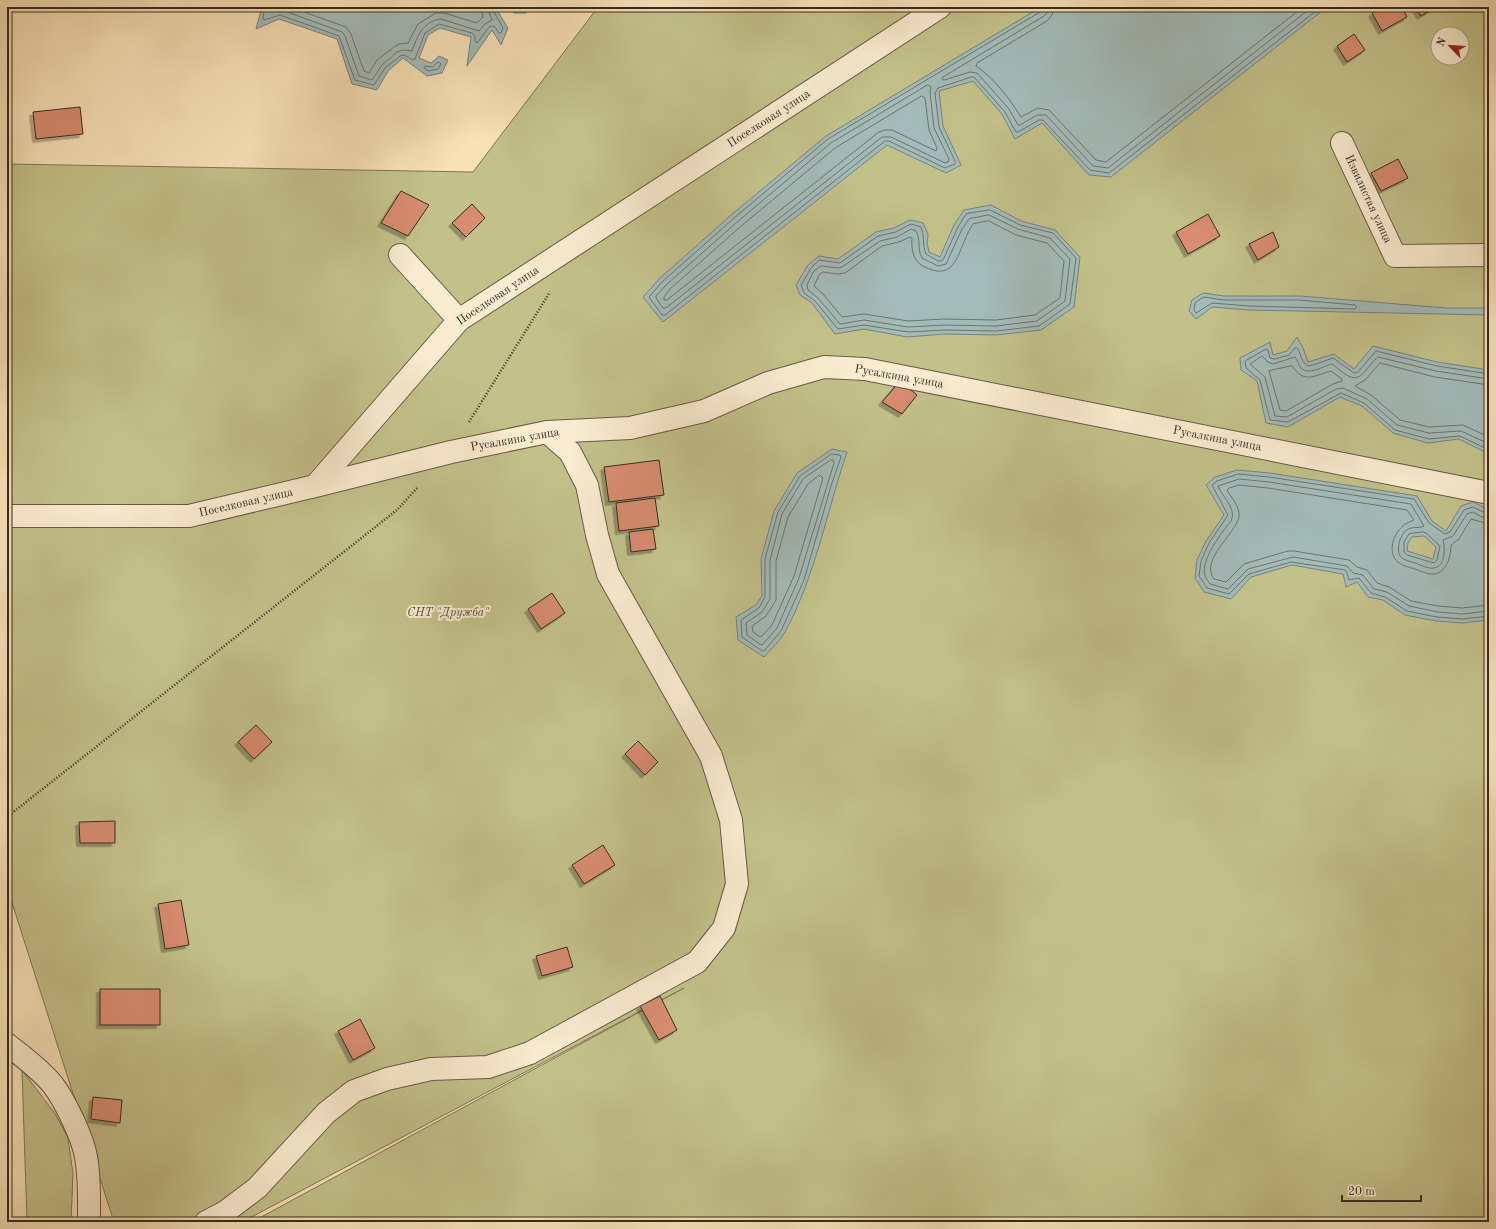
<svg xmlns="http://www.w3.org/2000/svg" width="1496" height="1229" font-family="'Old Standard TT',serif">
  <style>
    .green { fill: #c3c18a; stroke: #7c7656; fill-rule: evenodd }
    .water { fill: #a3bbb9; stroke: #77827d; fill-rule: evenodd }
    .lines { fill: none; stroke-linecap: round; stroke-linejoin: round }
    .shore { stroke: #6c746e; stroke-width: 1 }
    .building { fill: #d88c6f; stroke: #362c23; filter: url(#shadow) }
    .minor-casing { stroke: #665948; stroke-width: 24 }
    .path { stroke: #362c23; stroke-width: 2.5; stroke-dasharray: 1 2; stroke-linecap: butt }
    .minor { stroke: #faecd0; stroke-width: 22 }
    .labels { text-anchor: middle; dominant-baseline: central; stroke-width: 4; stroke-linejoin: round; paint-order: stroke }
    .street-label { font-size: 12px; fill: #362c23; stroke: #faecd0 }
    .park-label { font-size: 12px; font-style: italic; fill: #59513d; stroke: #faecd0 }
  </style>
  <defs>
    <filter id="shadow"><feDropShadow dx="-3.5" dy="3.5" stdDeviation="0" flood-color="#0004"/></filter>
  </defs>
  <rect width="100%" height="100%" fill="#f8e1b7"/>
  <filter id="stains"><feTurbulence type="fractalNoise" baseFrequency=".005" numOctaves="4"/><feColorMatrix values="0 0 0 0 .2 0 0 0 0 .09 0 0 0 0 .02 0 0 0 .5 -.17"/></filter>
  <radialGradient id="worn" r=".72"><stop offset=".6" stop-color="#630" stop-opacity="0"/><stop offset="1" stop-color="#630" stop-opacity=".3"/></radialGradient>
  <!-- green -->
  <path class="green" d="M598 7H1489V1222H252L684 988 242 1222H114L7 887V164L473 172ZM1438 34H1462V58H1438Z
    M22 1070 56 1115 68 1138 73 1174 71 1222H27Z"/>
  <!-- water -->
  <path class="water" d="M262 7H495L508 28 501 45 492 30 467 66 471 37 440 28 428 35 419 58 431 63 439 56 448 60 442 73 427 76 403 58 388 71 377 90 352 84 337 39 279 19 256 29Z
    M507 7H529L526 13H514Z
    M1041 7H1327L1111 177 1089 175 1042 123 1015 139 1002 114 973 81 939 91 943 126 961 165 946 173 887 145 663 322 643 297 659 279 730 216 826 136Z
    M991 205 1021 221 1055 230 1080 257 1074 307 1041 330 996 335 945 334 907 337 864 329 835 334 812 303 800 295 796 285 808 265 819 256 838 259 876 232 894 228 910 220 923 223 928 234 927 243 929 252 940 257 954 225 964 210Z
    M1203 293 1224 296H1300L1446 308H1489V315L1248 310 1212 307 1196 319 1189 311 1192 300Z
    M1297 337 1303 348 1308 362 1334 354 1354 369 1373 346 1437 362 1489 370V454L1459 439 1428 443 1393 433 1362 406 1340 397 1288 427 1266 423 1257 381 1241 370 1240 358 1270 342 1273 355 1287 351Z
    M832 449 847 452C827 511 815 577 785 632 780 641 771 649 764 657L738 640 736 617 756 605 762 596 761 559 774 511 797 473Z
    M1237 470 1270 473 1417 496 1432 521 1446 531 1461 506 1473 502 1489 510V620L1463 623 1436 621 1405 615 1383 600 1368 597 1357 582 1346 587 1343 574 1292 565 1251 577 1231 599 1204 592 1195 578 1197 560 1206 541 1224 515 1206 485 1215 477ZM1424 536 1436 547 1433 559 1407 551 1408 543 1412 537Z"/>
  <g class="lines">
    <!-- shore -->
    <path class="shore" d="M265 7 263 18 264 20 280 15 339 36 355 80 374 85 385 68 400 56 404 55 413 60 415 59 425 33 439 24 472 33 475 36V41L477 43 490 26 495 27 499 33H501L503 28 493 10 492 7
      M271 7 272 11 282 10 342 32 345 36 359 76 372 80 382 65 397 52 403 50 412 51C417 37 423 21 441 19L479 31 485 24 492 20 487 7
      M290 7 346 27 351 34 364 71 369 73 377 60 394 47 399 44 408 43 418 24 436 13H444L477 23 483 17 481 7
      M1043 7 1040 12 828 139 733 219 662 282 649 297 662 315H665L885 141H889L945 168 955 164V161L939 127 935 93 938 88 971 77H974L1005 112 1016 132H1018L1039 120H1043L1090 170 1109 173 1321 7
      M1048 7 1047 13 1044 16 943 77 942 79 944 80 970 72 977 73 1009 109 1018 125H1020L1037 115H1046L1093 166 1108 168 1312 7
      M1054 7 1052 15 1047 21 977 63 976 66C994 78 1009 98 1021 117L1038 108 1049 110 1096 160 1106 162 1303 7
      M439 62 441 64 438 69 428 71 424 68 425 66 432 67Z
      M928 85 931 87 930 93 934 128 949 159 948 162 945 163 891 137H882L666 308H663L656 298V296L666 285 736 223 831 143Z
      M922 96 925 98 929 130 937 148 936 151 892 130H885L879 132 667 300H664V297L670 289 740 227 835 148Z
      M990 210 1020 225 1053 233 1076 258 1070 304 1039 326 996 331 945 330 908 332 864 325 838 329 815 301 804 293 801 285 811 268 819 260 840 263 878 236 896 232 911 224 921 227C925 236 922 245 926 254L938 261H942L944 258 958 227 966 214Z
      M989 215 1018 229 1050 238 1070 259 1065 301 1037 321 996 326 944 325 908 327 864 320 840 324 818 298 808 290 807 285 814 271 821 266 838 268 842 267 880 241 897 237 911 229 916 231C921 239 917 249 922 258L938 266 946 264 962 229 969 219Z
      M989 221 1016 235 1047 243 1064 261 1060 298 1035 315 996 320 944 319 908 321 864 314 842 317 823 294 814 286 819 275 823 272 837 274 845 273 882 246 899 242 910 237 912 238C911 248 913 261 923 266 959 285 957 247 973 224Z
      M1204 297 1224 300H1299L1355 305 1357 307 1355 309 1249 306 1212 303 1196 313 1194 310 1195 303Z
      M1292 366C1305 384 1313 376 1331 371L1342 379V381L1333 384 1286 411 1280 410 1269 371Z
      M1489 374 1437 366 1376 351 1358 372 1354 373 1333 358 1310 366C1300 365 1302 352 1296 347L1289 355 1275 359 1270 358 1268 350 1266 349 1245 361 1246 368 1260 380 1270 420 1288 422 1341 393 1364 403 1395 430 1429 439 1460 436 1489 450
      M1489 379 1436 371 1378 357C1370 362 1362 382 1351 377 1344 375 1338 368 1332 364 1324 366 1308 376 1301 368 1298 365 1298 360 1295 357L1273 364 1268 362 1262 356 1250 364 1265 377 1275 416 1287 417 1336 389 1343 388 1367 399 1397 425 1429 433 1461 431 1489 444
      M1489 385 1435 377 1380 363 1365 380 1355 386 1371 395 1400 420 1429 427 1463 425 1489 437
      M832 454 840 455 841 457 831 486 804 580 781 631 764 651H762L742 637 741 620 759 608 765 597V559L778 512 800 476Z
      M831 460H833L834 463 799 578 777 628 763 644 761 645 747 635 746 623 762 612 770 599V560L782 514 803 479Z
      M820 475 823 478 794 576 772 625 762 636 760 637 753 632 752 626 766 616 776 600V561L788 517 808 484Z
      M1489 513 1483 512 1473 507 1464 510 1450 532 1445 534 1429 523 1414 499 1269 477 1238 474 1217 481 1212 485 1228 515 1209 543 1201 561 1199 576 1207 588 1229 594 1249 574 1291 562 1345 570 1347 573 1349 580 1359 578 1371 593 1385 597 1407 611 1437 617 1463 619 1489 616
      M1489 518 1482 517 1473 512 1467 514 1453 536 1443 540C1445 548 1446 566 1434 568 1428 569 1421 565 1415 563 1408 561 1402 560 1399 554 1397 545 1401 530 1411 528 1416 527 1420 528 1424 526L1411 504 1269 482 1239 479 1218 486C1222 497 1237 508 1231 521 1222 532 1200 560 1205 576 1206 579 1209 582 1210 584L1228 589 1248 569 1293 557 1347 566 1353 573 1363 575 1374 589 1387 592 1409 606 1438 612 1462 614 1489 611
      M1489 524 1471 519 1459 539 1451 545C1451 557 1446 576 1430 574 1425 573 1420 571 1415 569 1409 567 1402 566 1398 562 1387 553 1393 534 1403 526 1406 523 1410 522 1414 520L1407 510 1268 488 1239 485 1229 488 1227 490C1231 498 1240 506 1239 516 1238 532 1199 559 1214 579L1226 582 1244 564 1288 551H1294L1349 560 1357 567 1367 570 1377 583 1389 587 1411 601 1438 606 1462 608 1489 605
      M1423 532 1426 533 1440 546 1437 560 1434 563 1407 555 1404 552V542L1409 534Z"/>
  </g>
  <!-- building -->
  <path class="building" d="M1383 7H1402L1407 17 1382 31 1372 13Z
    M1415 7H1435L1421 16Z
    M1354 34 1365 50 1347 62 1337 46Z
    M80 107 83 134 36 139 33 112Z
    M1398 159 1408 178 1381 191 1371 173Z
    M401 191 429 205 408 236 381 223Z
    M472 204 485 218 466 237 452 223Z
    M1208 214 1220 236 1188 254 1176 232Z
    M1273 232 1279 247 1258 260 1249 244Z
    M900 381 917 395 902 414 882 402Z
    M659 460 664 495 609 502 604 467Z
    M655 498 659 526 619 531 616 503Z
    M653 529 656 549 631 552 629 532Z
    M552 593 565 613 541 629 528 609Z
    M256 725 272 742 254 759 238 742Z
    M638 741 658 762 645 775 625 754Z
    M115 821V843H80L79 822Z
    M603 845 615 865 584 884 572 865Z
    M181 900 189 945 165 949 158 904Z
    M567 947 573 967 542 976 536 956Z
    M100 989H160V1025H100Z
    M660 996 677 1030 659 1040 640 1006Z
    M360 1019 375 1048 353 1060 338 1031Z
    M93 1097 122 1100 120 1123 91 1119Z"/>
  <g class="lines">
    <defs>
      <path id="minor" d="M1342 143 1395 256 1489 255
        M400 255 459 320
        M315 486 451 452 547 432 630 428 704 411 768 383 824 367 865 369 1489 493
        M7 516H189L315 486 459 320 940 7
        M7 1044C23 1057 40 1069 53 1085 65 1101 83 1138 86 1157 90 1179 89 1201 89 1222
        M206 1222 225 1212 257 1188 326 1113 354 1091 387 1079 431 1069 488 1067 530 1053 697 962 724 928 737 884 731 820 711 756 608 574 597 535 587 485 570 452 547 432"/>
    </defs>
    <!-- minor casing -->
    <use href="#minor" class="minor-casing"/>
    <!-- path -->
    <path class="path" d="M469 422 550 292
      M7 817 397 510 418 487"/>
    <!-- minor -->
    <use href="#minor" class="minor"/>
  </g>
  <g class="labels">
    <!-- street labels -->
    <g class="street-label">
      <text transform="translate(769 119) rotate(-33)">Поселковая улица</text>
      <text transform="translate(1368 199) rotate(65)">Извилистая улица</text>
      <text transform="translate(498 296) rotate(-34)">Поселковая улица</text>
      <text transform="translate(899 377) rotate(10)">Русалкина улица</text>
      <text transform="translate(1217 439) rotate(11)">Русалкина улица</text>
      <text transform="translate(515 440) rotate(-10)">Русалкина улица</text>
      <text transform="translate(246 503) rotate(-13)">Поселковая улица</text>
    </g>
    <!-- park labels -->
    <g class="park-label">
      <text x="448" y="613">СНТ "Дружба"</text>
    </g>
  </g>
  <!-- margin -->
  <rect width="1496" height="1229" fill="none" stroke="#f8e1b7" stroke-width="24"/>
  <rect x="8" y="8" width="1480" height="1213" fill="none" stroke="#362c23" stroke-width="2"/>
  <rect x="12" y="12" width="1472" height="1205" fill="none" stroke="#362c23"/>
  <!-- north arrow -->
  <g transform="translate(1450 46) rotate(295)"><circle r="19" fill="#faecd0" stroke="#ac9f8b"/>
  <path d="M0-3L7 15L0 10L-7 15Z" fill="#8f2418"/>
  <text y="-6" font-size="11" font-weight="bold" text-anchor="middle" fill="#362c23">N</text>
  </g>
  <!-- scale -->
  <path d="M1342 1195v6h79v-6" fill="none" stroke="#362c23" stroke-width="2"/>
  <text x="1348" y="1195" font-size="12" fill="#362c23" stroke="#faecd0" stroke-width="3" paint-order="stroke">20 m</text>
  <rect width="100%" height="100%" filter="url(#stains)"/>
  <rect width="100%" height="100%" fill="url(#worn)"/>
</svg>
